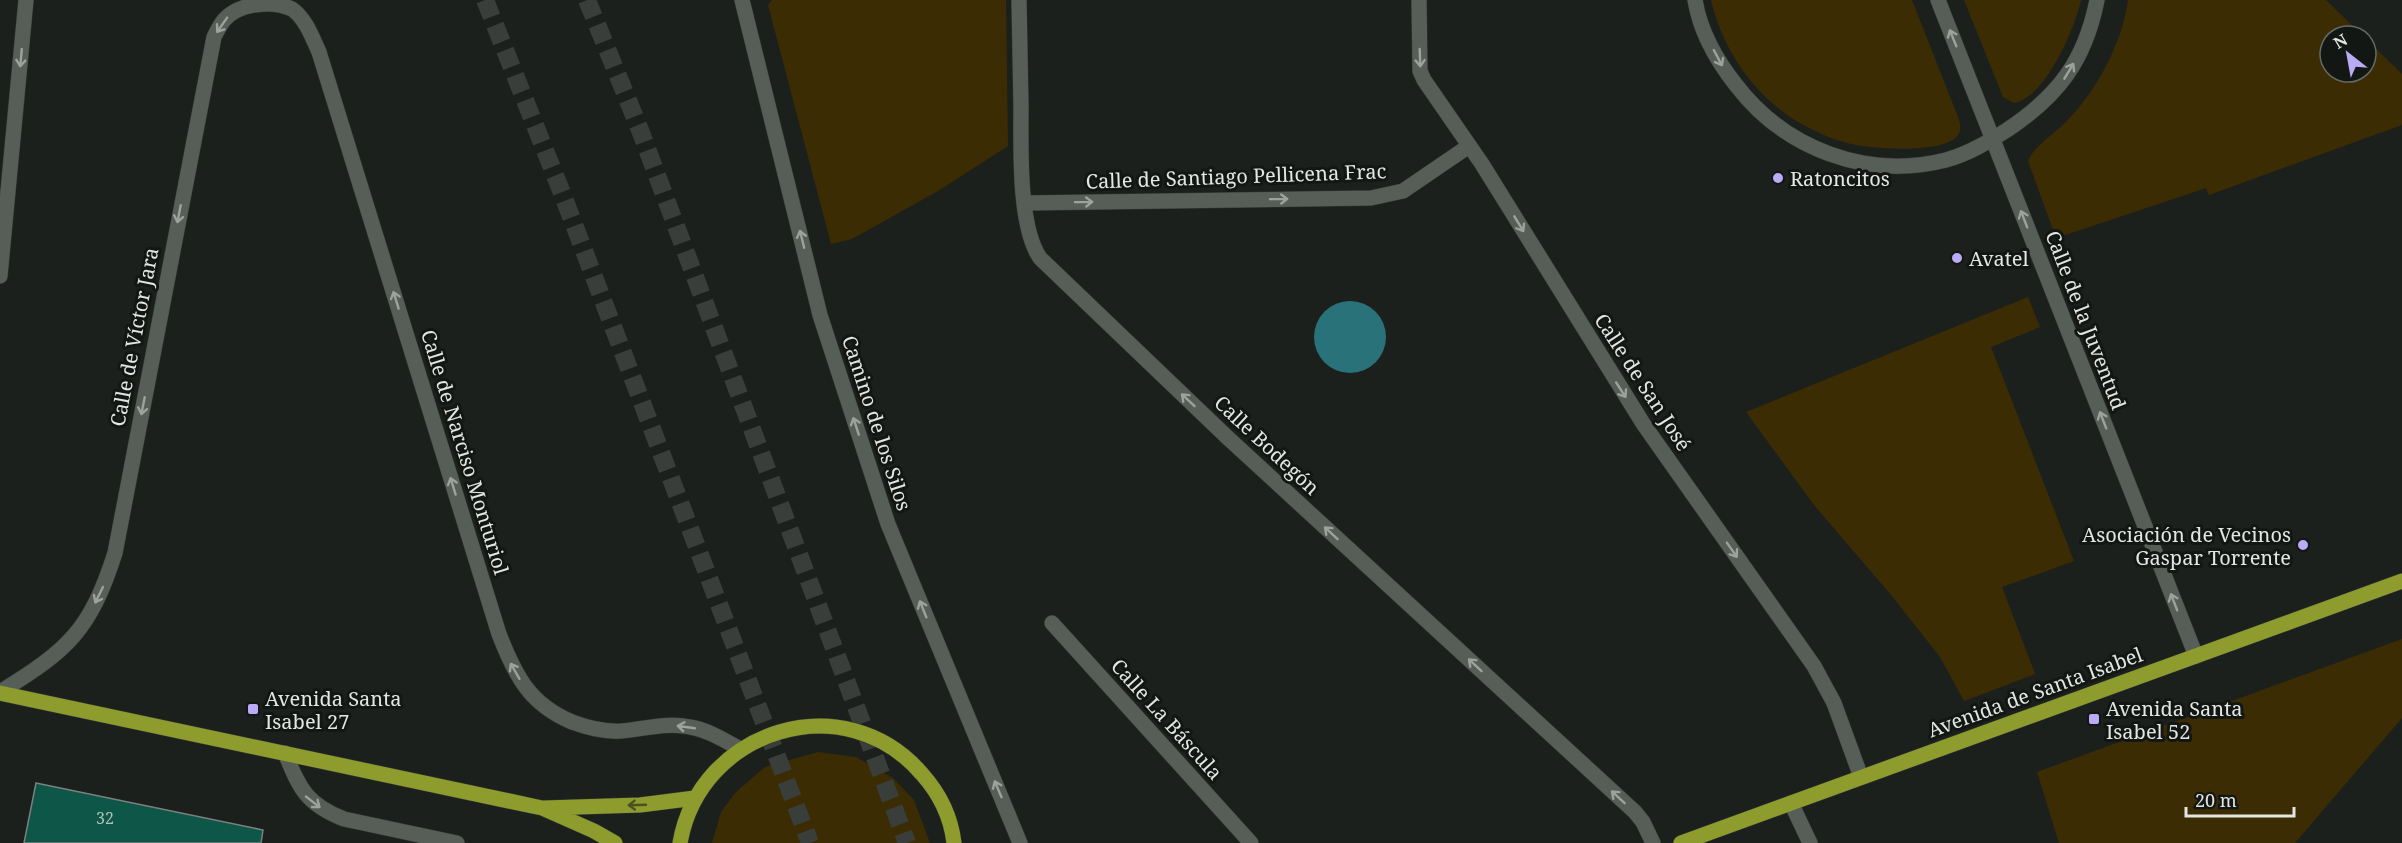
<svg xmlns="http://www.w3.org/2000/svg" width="2402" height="843" font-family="'Noto Serif',serif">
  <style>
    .green { fill: #3b2c04 }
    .water { fill: #29727a }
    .building { fill: #0d5648; stroke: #7a8280; stroke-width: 1.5 }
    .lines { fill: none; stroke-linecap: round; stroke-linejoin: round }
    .highway-tunnel { stroke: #3a3e3a; stroke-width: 18; stroke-dasharray: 18 9; stroke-linecap: butt }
    .street-casing { stroke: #373a37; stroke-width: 16 }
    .primary-casing { stroke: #373a37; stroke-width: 16 }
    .street { stroke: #575d57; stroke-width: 15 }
    .primary { stroke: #8e9c2e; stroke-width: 15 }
    .oneway { stroke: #9da29d }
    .oneway2 { stroke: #4a531f }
    .poi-dot { fill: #bbaaf6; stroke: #131713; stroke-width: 2 }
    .labels { text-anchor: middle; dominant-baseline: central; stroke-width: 6; stroke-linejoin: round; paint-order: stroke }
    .number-label { font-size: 16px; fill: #aec2bc }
    .street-label { font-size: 20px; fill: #e3e6e3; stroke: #131713 }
    .poi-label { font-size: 20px; fill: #e3e6e3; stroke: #131713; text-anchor: start }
  </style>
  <rect width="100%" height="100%" fill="#1c201c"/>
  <!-- green -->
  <path class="green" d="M772 0H1006L1008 146 938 191 852 239 831 244 768 5Z
    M1711 0H1912L1958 117C1960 123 1962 129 1958 135 1946 154 1872 149 1851 144 1834 140 1816 132 1800 123 1755 97 1723 51 1711 0Z
    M1964 0H2081C2075 28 2046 97 2014 103L2003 97Z
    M2128 0H2326L2363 36H2330V72H2366V39L2402 74V125L2209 195 2206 188 2056 238 2028 161C2033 147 2055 133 2066 122 2097 90 2122 44 2128 0Z
    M2028 297 2040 327 1991 347 2074 561 2002 587 2035 674 1964 701 1940 657 1891 595 1814 505 1746 412Z
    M2402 639V718L2295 843H2059L2037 772Z
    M818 752 856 757 893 778 914 800 930 843H712L721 812 735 793 765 767Z"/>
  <!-- water -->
  <path class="water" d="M1314 337a36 36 0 1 1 72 0a36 36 0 1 1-72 0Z"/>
  <!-- building -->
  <path class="building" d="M36 783 263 830 261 843H24Z"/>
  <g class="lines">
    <!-- highway-tunnel -->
    <path class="highway-tunnel" d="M485 0 562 193 810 843
      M587 0 640 130 907 843"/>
    <defs>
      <path id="street" d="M742 0 820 315 888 524 1020 843
        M1019 0C1020 36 1020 71 1021 107 1021 146 1018 226 1040 258L1228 438 1635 812 1643 822 1653 843
        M1419 0 1420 71 1424 80 1482 164 1644 425 1814 666 1834 703 1861 777
        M1695 0C1700 31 1717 61 1736 85 1785 149 1867 180 1946 160 1968 154 1988 142 2007 130 2058 96 2085 61 2097 0
        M1938 0 2196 656
        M1025 203 1371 198 1403 191 1469 146
        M0 276 26 0
        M1052 623 1251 843
        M0 692C68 650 90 631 115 553L214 37C217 31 220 25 224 20 239 3 272 0 292 9 306 19 312 37 319 52L499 634C515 675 529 704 572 722 588 728 604 732 621 731 644 729 667 722 690 727 708 730 724 740 740 749
        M285 753C300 789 306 804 344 819L457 843
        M1791 803 1810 843"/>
      <path id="primary" d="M0 693 542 808 594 831 615 843
        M545 808 640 805 695 798
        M680 843C700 729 845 684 922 774 939 793 951 817 954 843
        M1681 843 2402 581"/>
    </defs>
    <!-- street casing -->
    <use href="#street" class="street-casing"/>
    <!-- primary casing -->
    <use href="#primary" class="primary-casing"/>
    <!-- street -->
    <use href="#street" class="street"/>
    <!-- primary -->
    <use href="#primary" class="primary"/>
  </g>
  <!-- one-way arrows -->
  <defs><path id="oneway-shaft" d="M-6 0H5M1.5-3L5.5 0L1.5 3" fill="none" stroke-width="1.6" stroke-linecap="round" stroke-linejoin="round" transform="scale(1.5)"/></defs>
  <g class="oneway">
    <use href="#oneway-shaft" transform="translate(222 25) rotate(125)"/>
    <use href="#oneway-shaft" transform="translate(1953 38) rotate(-112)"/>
    <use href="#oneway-shaft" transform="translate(21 58) rotate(95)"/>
    <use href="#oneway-shaft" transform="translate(1420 58) rotate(88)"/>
    <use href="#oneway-shaft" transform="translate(1718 58) rotate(62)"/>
    <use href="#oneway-shaft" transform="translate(2069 71) rotate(-59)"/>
    <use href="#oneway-shaft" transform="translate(1279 199) rotate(-1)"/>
    <use href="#oneway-shaft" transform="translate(1084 202) rotate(-1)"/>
    <use href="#oneway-shaft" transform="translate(179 214) rotate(101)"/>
    <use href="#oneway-shaft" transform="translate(2024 219) rotate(-111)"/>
    <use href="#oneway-shaft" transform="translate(1519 224) rotate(59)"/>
    <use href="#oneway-shaft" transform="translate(802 239) rotate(-104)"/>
    <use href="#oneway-shaft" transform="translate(396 300) rotate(-107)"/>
    <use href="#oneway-shaft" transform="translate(1621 390) rotate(57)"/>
    <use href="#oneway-shaft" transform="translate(1188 400) rotate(-137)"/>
    <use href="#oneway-shaft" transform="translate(143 406) rotate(101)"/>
    <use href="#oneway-shaft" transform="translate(2103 420) rotate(-111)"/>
    <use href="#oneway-shaft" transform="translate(856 426) rotate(-108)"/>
    <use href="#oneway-shaft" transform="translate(453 486) rotate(-107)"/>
    <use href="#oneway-shaft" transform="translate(1331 533) rotate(-137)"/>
    <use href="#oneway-shaft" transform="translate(1732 550) rotate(55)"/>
    <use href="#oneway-shaft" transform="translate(99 595) rotate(116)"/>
    <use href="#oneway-shaft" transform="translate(2174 602) rotate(-111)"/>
    <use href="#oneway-shaft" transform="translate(923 609) rotate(-112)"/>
    <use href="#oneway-shaft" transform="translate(1475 665) rotate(-137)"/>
    <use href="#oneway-shaft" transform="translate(515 671) rotate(-120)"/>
    <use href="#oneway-shaft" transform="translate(686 727) rotate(-172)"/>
    <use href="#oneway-shaft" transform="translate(998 789) rotate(-113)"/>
    <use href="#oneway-shaft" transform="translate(1618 797) rotate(-137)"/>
    <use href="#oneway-shaft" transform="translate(313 802) rotate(38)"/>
  </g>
  <use class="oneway2" href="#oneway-shaft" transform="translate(637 805) rotate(178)"/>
  <!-- markers -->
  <g class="poi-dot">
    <circle cx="1778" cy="178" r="6"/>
    <circle cx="1957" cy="258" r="6"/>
    <circle cx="2303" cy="545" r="6"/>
    <rect x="247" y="703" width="12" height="12" rx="3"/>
    <rect x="2088" y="713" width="12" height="12" rx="3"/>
  </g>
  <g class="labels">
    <!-- number labels -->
    <g class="number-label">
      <text x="105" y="818">32</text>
    </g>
    <!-- street labels -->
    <g class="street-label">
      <text transform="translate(1236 176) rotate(-2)">Calle de Santiago Pellicena Frac</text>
      <text transform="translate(2086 320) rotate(69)">Calle de la Juventud</text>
      <text transform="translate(134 337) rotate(-79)">Calle de Víctor Jara</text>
      <text transform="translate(1643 382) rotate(57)">Calle de San José</text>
      <text transform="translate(877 423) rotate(72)">Camino de los Silos</text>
      <text transform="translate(1267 445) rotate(43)">Calle Bodegón</text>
      <text transform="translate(465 452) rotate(73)">Calle de Narciso Monturiol</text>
      <text transform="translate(2035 692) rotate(-20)">Avenida de Santa Isabel</text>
      <text transform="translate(1167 719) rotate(48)">Calle La Báscula</text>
    </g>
    <!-- poi labels -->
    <g class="poi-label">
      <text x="1790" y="178">Ratoncitos</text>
      <text x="1969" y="258">Avatel</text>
      <text x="2291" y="534" text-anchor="end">Asociación de Vecinos<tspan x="2291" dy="23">Gaspar Torrente</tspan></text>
      <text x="265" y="698">Avenida Santa<tspan x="265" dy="23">Isabel 27</tspan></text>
      <text x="2106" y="708">Avenida Santa<tspan x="2106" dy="23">Isabel 52</tspan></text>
    </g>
  </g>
  <!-- north arrow -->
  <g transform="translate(2348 54) rotate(329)"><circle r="28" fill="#131713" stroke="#666a66" stroke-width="1.5"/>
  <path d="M0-4.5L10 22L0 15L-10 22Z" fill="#bbaaf6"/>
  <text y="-9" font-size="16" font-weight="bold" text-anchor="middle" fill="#e3e6e3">N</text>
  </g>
  <!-- scale -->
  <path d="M2186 807v9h108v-9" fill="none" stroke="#e3e6e3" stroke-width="3"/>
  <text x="2195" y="807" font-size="18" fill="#e3e6e3" stroke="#131713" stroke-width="4.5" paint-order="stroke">20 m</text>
</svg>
